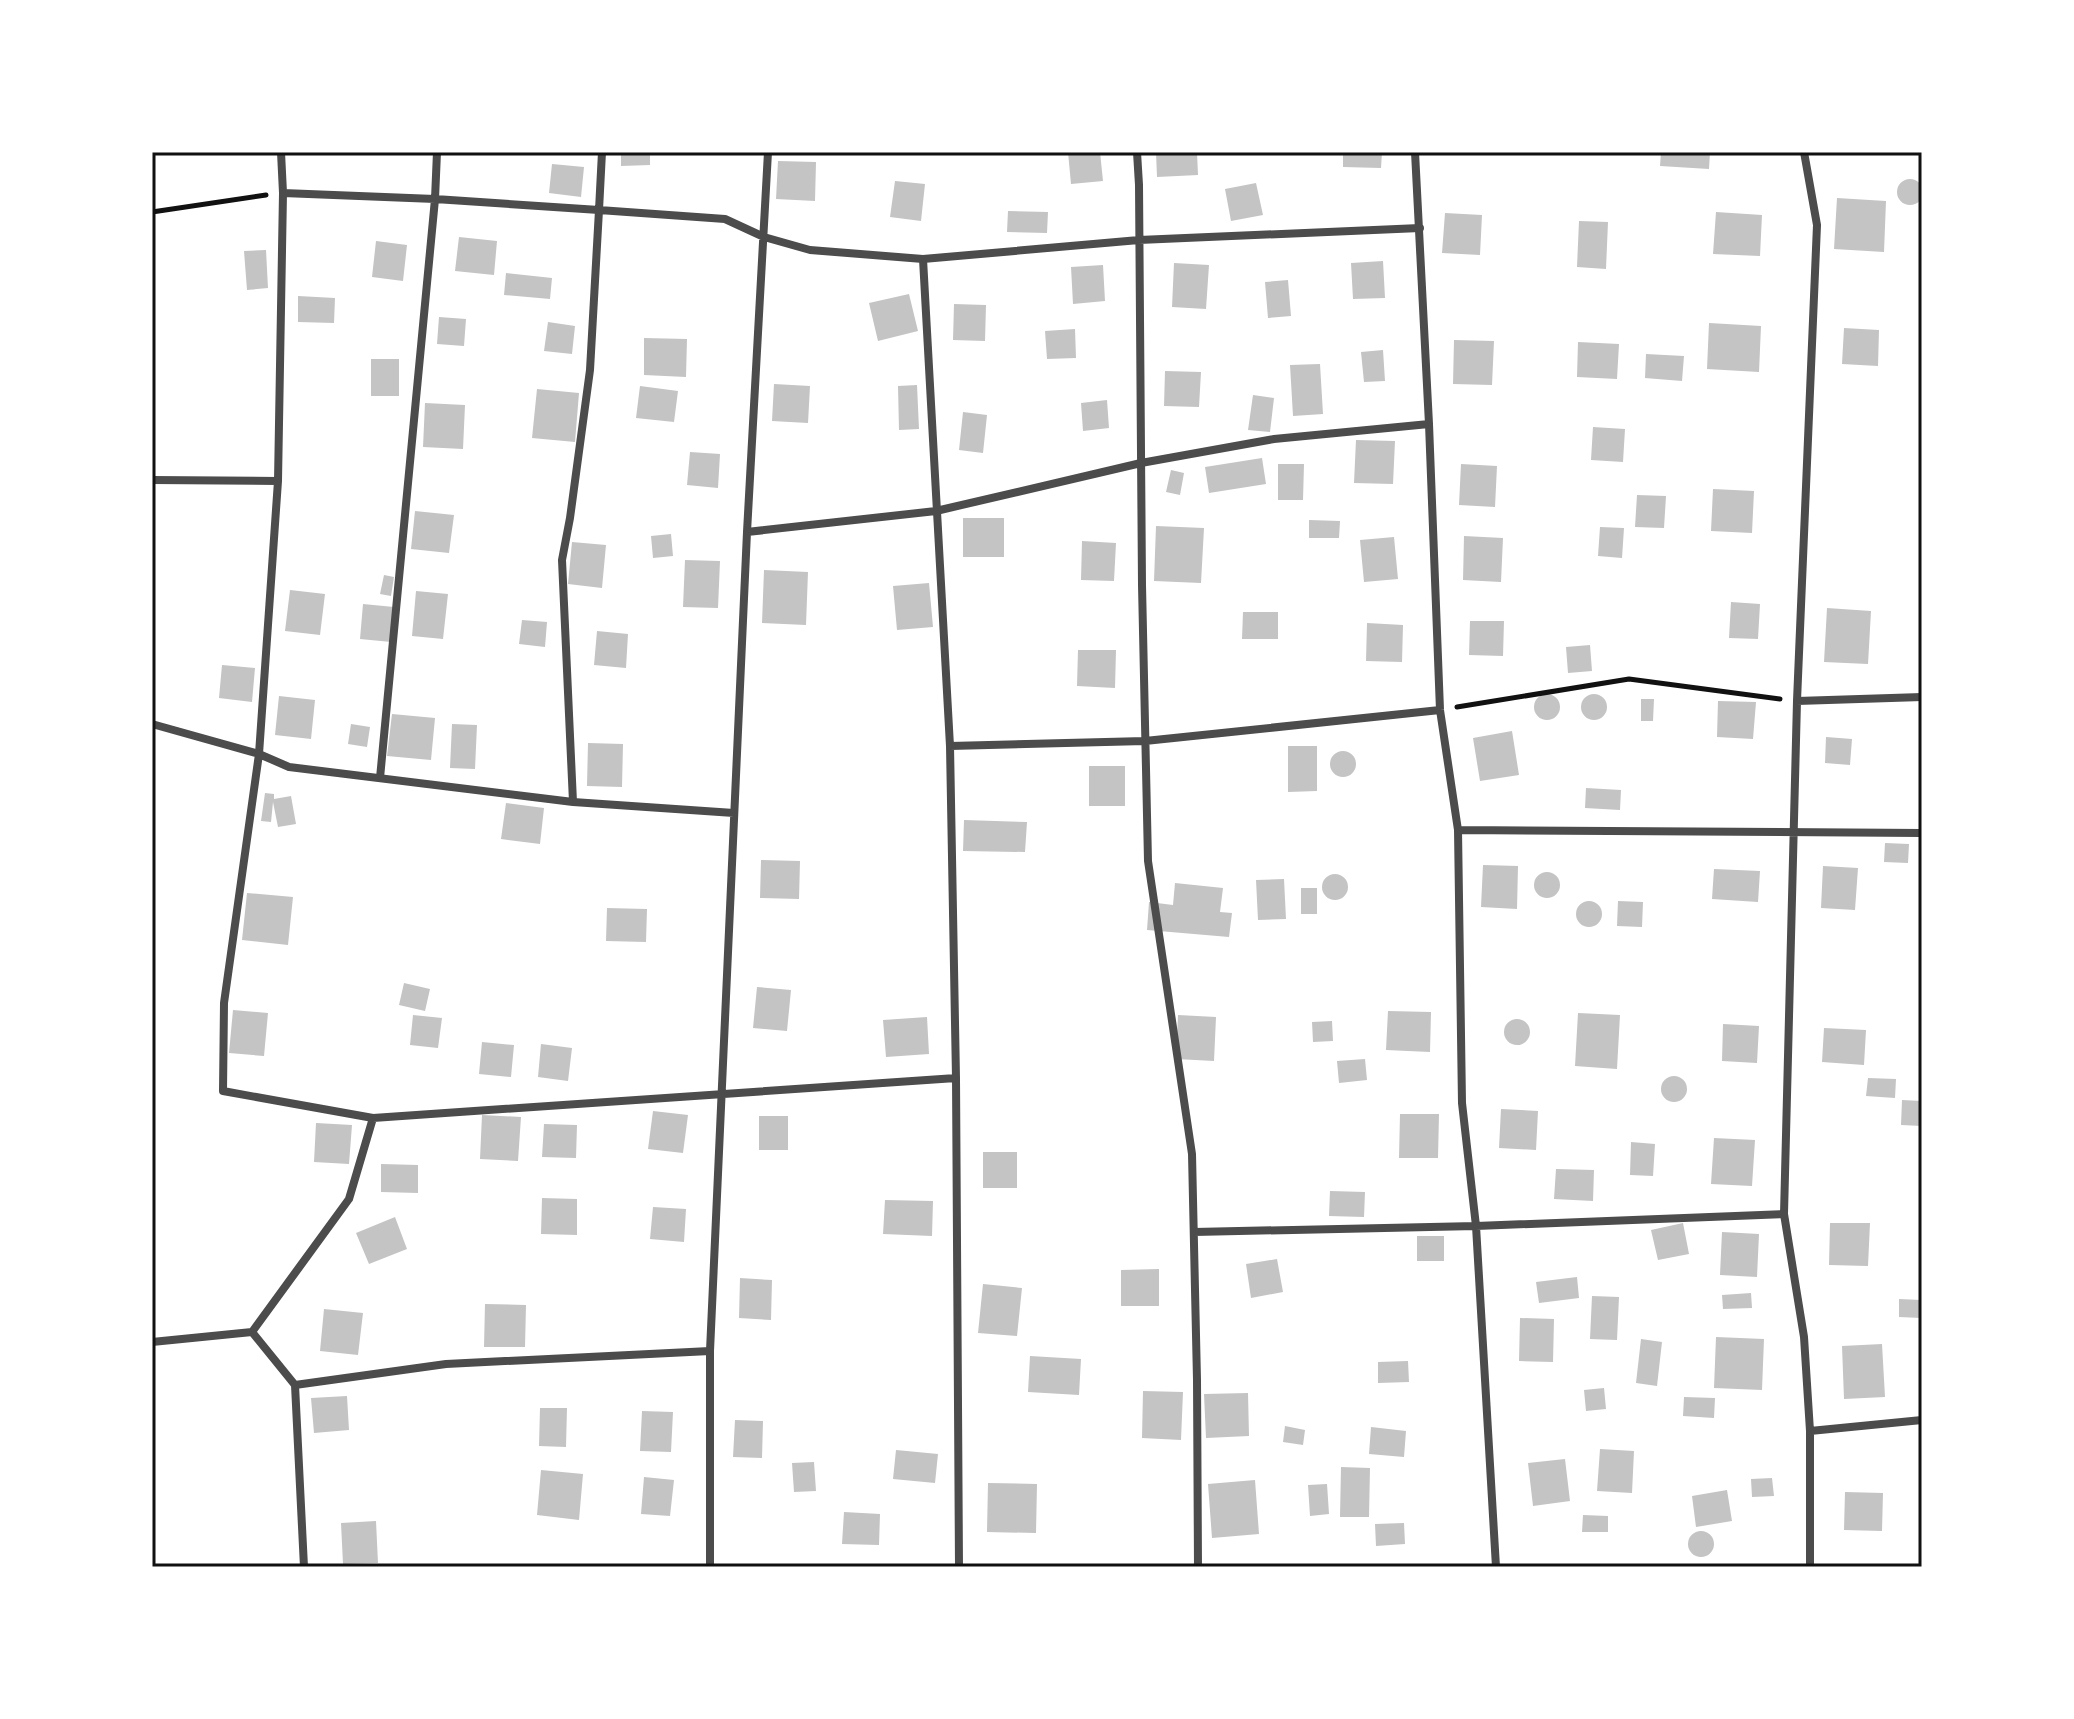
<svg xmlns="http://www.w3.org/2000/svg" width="2074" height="1719" font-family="Karla,sans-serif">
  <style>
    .building { fill: #c4c4c4 }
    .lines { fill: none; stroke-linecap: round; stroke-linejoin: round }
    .path { stroke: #111; stroke-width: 5 }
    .minor { stroke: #4c4c4c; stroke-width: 8 }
    .neatline { fill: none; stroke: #111; stroke-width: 3 }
  </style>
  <rect width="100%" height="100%" fill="#fff"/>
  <!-- building -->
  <path class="building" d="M621 152H650V165L621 166Z
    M1068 152H1100L1103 181 1071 184Z
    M1156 152H1197L1198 175 1157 177Z
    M1343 152H1382L1381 168 1343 167Z
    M1661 152H1710L1709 169 1660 166Z
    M778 161 816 162 815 201 776 199Z
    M552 164 584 167 581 197 549 193Z
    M1897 192a13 13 0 1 1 26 0a13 13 0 1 1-26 0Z
    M895 181 925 184 921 221 890 217Z
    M1256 183 1263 215 1231 221 1225 189Z
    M1837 198 1886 201 1884 252 1834 249Z
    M1008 211 1048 212 1047 233 1007 232Z
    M1716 212 1762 215 1760 256 1713 254Z
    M1445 213 1482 215 1480 255 1442 253Z
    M1579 221 1608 222 1606 269 1577 267Z
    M459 237 497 241 494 275 455 271Z
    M376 241 407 245 403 281 372 277Z
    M266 250 268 288 247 290 244 251Z
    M1383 261 1385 298 1353 299 1351 263Z
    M1174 263 1209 265 1206 309 1172 307Z
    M1103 265 1105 301 1073 304 1071 267Z
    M506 273 552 278 550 299 504 295Z
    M1288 280 1291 316 1268 318 1265 282Z
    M909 294 918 331 878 341 869 303Z
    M298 296 335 298 334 323 298 322Z
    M954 304 986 305 985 341 953 340Z
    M439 317 466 319 464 346 437 344Z
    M548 322 575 326 572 354 544 351Z
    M1709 323 1761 326 1759 372 1707 369Z
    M1844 328 1879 330 1878 366 1842 364Z
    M1075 329 1076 358 1047 359 1045 331Z
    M644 338 687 339 686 377 644 375Z
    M1454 340 1494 341 1492 385 1453 384Z
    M1578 342 1619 344 1617 379 1577 377Z
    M1383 350 1385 381 1364 382 1361 352Z
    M1646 354 1684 356 1682 381 1645 378Z
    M371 359H399V396H371Z
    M1320 364 1323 414 1293 416 1290 365Z
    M1165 371 1201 372 1199 407 1164 406Z
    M774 384 810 386 808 423 772 421Z
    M917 385 919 429 899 430 898 386Z
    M640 386 678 391 674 422 636 418Z
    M537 389 579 393 575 442 532 438Z
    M1253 395 1274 398 1270 432 1248 430Z
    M1107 400 1109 428 1083 431 1081 403Z
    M425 403 465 405 463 449 423 447Z
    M963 412 987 415 983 453 959 450Z
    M1593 427 1625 429 1623 462 1591 460Z
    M1356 440 1395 441 1393 484 1354 483Z
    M690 452 720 454 718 488 687 485Z
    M1262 458 1266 484 1209 493 1205 467Z
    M1278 464H1304L1303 500H1278Z
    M1461 464 1497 466 1495 507 1459 505Z
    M1171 470 1184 473 1180 495 1166 492Z
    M1713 489 1754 491 1752 533 1711 531Z
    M1637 495 1666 496 1664 528 1635 527Z
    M415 511 454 515 449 553 411 549Z
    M963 518H1004V557H963Z
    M1309 520 1340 521 1339 538H1309Z
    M1156 526 1204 528 1201 583 1154 581Z
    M1600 527 1624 528 1622 558 1598 556Z
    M671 534 673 556 653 558 651 536Z
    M1464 536 1503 538 1501 582 1463 580Z
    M1394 537 1398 579 1364 582 1360 540Z
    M1082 541 1116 543 1114 581 1081 580Z
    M572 542 606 545 602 588 568 584Z
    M685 560 720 561 718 608 683 607Z
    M764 570 808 572 806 625 762 623Z
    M384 575 394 577 391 596 380 594Z
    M929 583 933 627 897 630 893 586Z
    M290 590 325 594 320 635 285 631Z
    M416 591 448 594 443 639 412 636Z
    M1731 602 1760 604 1758 639 1729 638Z
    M363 604 394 607 391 642 360 639Z
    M1827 608 1871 611 1868 664 1824 662Z
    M1243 612H1278V639H1242Z
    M522 620 547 622 545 647 519 644Z
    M1470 621H1504L1503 656 1469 655Z
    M1367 623 1403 625 1402 662 1366 661Z
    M597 631 628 634 626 668 594 665Z
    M1590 645 1592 671 1568 673 1566 647Z
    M1078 650H1116L1115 688 1077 686Z
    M222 665 255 668 252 702 219 698Z
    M1534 707a13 13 0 1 1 26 0a13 13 0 1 1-26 0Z
    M1581 707a13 13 0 1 1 26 0a13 13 0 1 1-26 0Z
    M279 696 315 700 311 739 275 735Z
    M1641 699H1654L1653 721H1641Z
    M1718 701 1756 702 1753 739 1717 737Z
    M392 714 435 718 431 760 387 756Z
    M351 724 370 727 367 747 348 744Z
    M452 724 477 725 475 769 450 768Z
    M1512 731 1519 775 1480 781 1473 738Z
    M1826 737 1852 739 1850 765 1825 763Z
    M588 743 623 744 622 787 587 786Z
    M1288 746H1317V791L1288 792Z
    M1330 764a13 13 0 1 1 26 0a13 13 0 1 1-26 0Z
    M1089 766H1125V806H1089Z
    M1586 788 1621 790 1620 810 1585 808Z
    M265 793 274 794V799L291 796 296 824 278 827 273 802 271 822 261 821Z
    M506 803 544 808 540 844 501 839Z
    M964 820 1027 822 1025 852 963 851Z
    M1885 843 1909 844 1908 863 1884 862Z
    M761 860 800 861 799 899 760 898Z
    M1483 865 1518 866 1517 909 1481 907Z
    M1823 866 1858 868 1855 910 1821 908Z
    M1714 869 1760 871 1758 902 1712 899Z
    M1534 885a13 13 0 1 1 26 0a13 13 0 1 1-26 0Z
    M1322 887a13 13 0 1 1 26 0a13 13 0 1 1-26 0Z
    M1284 879 1286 919 1258 920 1256 880Z
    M1175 883 1223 888 1220 912 1232 913 1229 937 1147 930 1149 902 1173 905Z
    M1301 888H1317V914H1301Z
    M247 893 293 897 288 945 242 940Z
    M1576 914a13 13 0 1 1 26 0a13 13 0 1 1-26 0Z
    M1618 901 1643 902 1642 927 1617 926Z
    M607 908 647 909 646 942 606 941Z
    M404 983 430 989 425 1011 399 1005Z
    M757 987 791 990 787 1031 753 1028Z
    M233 1010 268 1013 264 1056 229 1053Z
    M1388 1011 1431 1012 1430 1052 1386 1050Z
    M1578 1013 1620 1015 1617 1069 1575 1066Z
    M413 1015 442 1018 438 1048 410 1045Z
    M1178 1015 1216 1017 1214 1061 1176 1059Z
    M927 1017 929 1054 886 1057 883 1020Z
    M1504 1032a13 13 0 1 1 26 0a13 13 0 1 1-26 0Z
    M1332 1021 1333 1041 1313 1042 1312 1022Z
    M1723 1024 1759 1026 1757 1063 1722 1061Z
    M1824 1028 1866 1030 1864 1065 1822 1062Z
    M482 1042 514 1045 511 1077 479 1074Z
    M541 1044 572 1048 568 1081 538 1077Z
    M1365 1059 1367 1080 1339 1083 1337 1061Z
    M1661 1089a13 13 0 1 1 26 0a13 13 0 1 1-26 0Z
    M1868 1078 1896 1079 1895 1098 1866 1096Z
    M1902 1100 1922 1101V1126L1901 1125Z
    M1501 1109 1538 1111 1536 1150 1499 1148Z
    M653 1111 688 1115 683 1153 648 1149Z
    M1400 1114H1439L1438 1158H1399Z
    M482 1115 521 1117 518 1161 480 1159Z
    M759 1116H788V1150H759Z
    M316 1123 352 1125 349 1164 314 1162Z
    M544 1124 577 1125 576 1158 542 1157Z
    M1714 1138 1755 1140 1752 1186 1711 1184Z
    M1631 1142 1655 1144 1653 1176 1630 1175Z
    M983 1152H1017V1188H983Z
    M381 1164 418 1165V1193L381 1192Z
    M1556 1169 1594 1170 1593 1201 1554 1199Z
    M1330 1191 1365 1192 1364 1217 1329 1216Z
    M542 1198 577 1199V1235L541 1234Z
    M885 1200 933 1201 932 1236 883 1234Z
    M653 1207 686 1209 684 1242 650 1239Z
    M395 1217 407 1249 369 1264 356 1233Z
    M1683 1223 1689 1254 1658 1260 1651 1230Z
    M1830 1223H1870L1868 1266 1829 1265Z
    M1722 1232 1759 1234 1757 1277 1720 1275Z
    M1417 1236H1444V1261H1417Z
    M1277 1259 1283 1292 1251 1298 1246 1264Z
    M1159 1269V1306H1121V1270Z
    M1577 1277 1579 1298 1539 1303 1536 1282Z
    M740 1278 772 1280 771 1320 739 1318Z
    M983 1284 1022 1288 1017 1336 978 1333Z
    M1751 1293 1752 1308 1723 1309 1722 1295Z
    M1592 1296 1619 1297 1617 1340 1590 1339Z
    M1899 1299 1921 1300V1318L1899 1317Z
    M485 1304 526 1305 525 1347H484Z
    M324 1309 363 1313 358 1355 320 1351Z
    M1520 1318 1554 1319 1553 1362 1519 1361Z
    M1716 1337 1764 1339 1762 1390 1714 1388Z
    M1641 1339 1662 1342 1657 1386 1636 1383Z
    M1882 1344 1885 1397 1844 1399 1842 1346Z
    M1030 1356 1081 1359 1079 1395 1028 1392Z
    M1408 1361 1409 1382 1378 1383V1362Z
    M1604 1388 1606 1409 1586 1411 1584 1390Z
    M1143 1391 1183 1392 1181 1440 1142 1438Z
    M1248 1393 1249 1436 1206 1438 1204 1394Z
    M347 1396 349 1430 314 1433 311 1398Z
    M1684 1397 1715 1398 1714 1418 1683 1416Z
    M540 1408H567L566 1447 539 1446Z
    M642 1411 673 1412 671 1452 640 1451Z
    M735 1420 763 1421 762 1458 733 1457Z
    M1285 1426 1305 1430 1303 1445 1283 1442Z
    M1371 1427 1406 1431 1404 1457 1369 1454Z
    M1600 1449 1634 1451 1632 1493 1597 1491Z
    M896 1450 938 1454 935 1483 893 1479Z
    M1565 1459 1570 1501 1533 1506 1528 1463Z
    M814 1462 816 1491 794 1492 792 1463Z
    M1341 1467 1370 1468 1369 1517H1340Z
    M541 1470 583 1474 579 1520 537 1515Z
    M644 1477 674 1480 670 1516 641 1514Z
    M1772 1478 1774 1496 1752 1497 1751 1479Z
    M1255 1480 1259 1534 1212 1538 1208 1484Z
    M988 1483 1037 1484 1036 1533 987 1532Z
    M1327 1484 1329 1514 1310 1516 1308 1485Z
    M1727 1490 1732 1521 1696 1527 1692 1496Z
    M1845 1492 1883 1493 1882 1531 1844 1530Z
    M844 1512 880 1514 879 1545 842 1544Z
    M1583 1515 1608 1516V1532H1582Z
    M376 1521 378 1563 343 1564 341 1523Z
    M1404 1523 1405 1544 1376 1546 1375 1524Z
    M1688 1544a13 13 0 1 1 26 0a13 13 0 1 1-26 0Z"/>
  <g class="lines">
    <!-- path -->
    <path class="path" d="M152 212 266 195
      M1457 707 1629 679 1780 699"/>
    <!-- minor -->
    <path class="minor" d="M281 152 283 193 278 481 259 754 224 1003 223 1091 373 1118 956 1078
      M602 152 599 210 725 219 764 237 810 250 923 259 1139 240 1420 228
      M1137 152 1139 185 1142 585 1148 861 1192 1154 1197 1380 1198 1567
      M1415 152 1429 424 1440 710 1458 830 1462 1103 1476 1226 1496 1567
      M1804 152 1817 225 1797 701 1784 1214 1804 1337 1810 1431V1567
      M283 193 435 199 599 210 590 370 570 518 562 560 573 802
      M923 259 950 746 956 1078 959 1567
      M152 480 278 481
      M747 532 936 511 1141 463 1274 439 1429 424
      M1797 701 1922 697
      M152 724 259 754 289 767 573 802 734 813
      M950 746 1145 741 1440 710
      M380 778 435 199 437 152
      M1458 830 1922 833
      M1194 1232 1476 1226 1784 1214
      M252 1332 295 1385 304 1567
      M152 1342 252 1332 349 1199 373 1118
      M295 1385 446 1364 710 1351
      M1810 1431 1922 1420
      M710 1567V1351L747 532 768 152"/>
  </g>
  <!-- border -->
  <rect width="2074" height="1719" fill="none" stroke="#ffffff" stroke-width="308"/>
  <rect x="154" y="154" width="1766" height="1411" class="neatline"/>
</svg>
